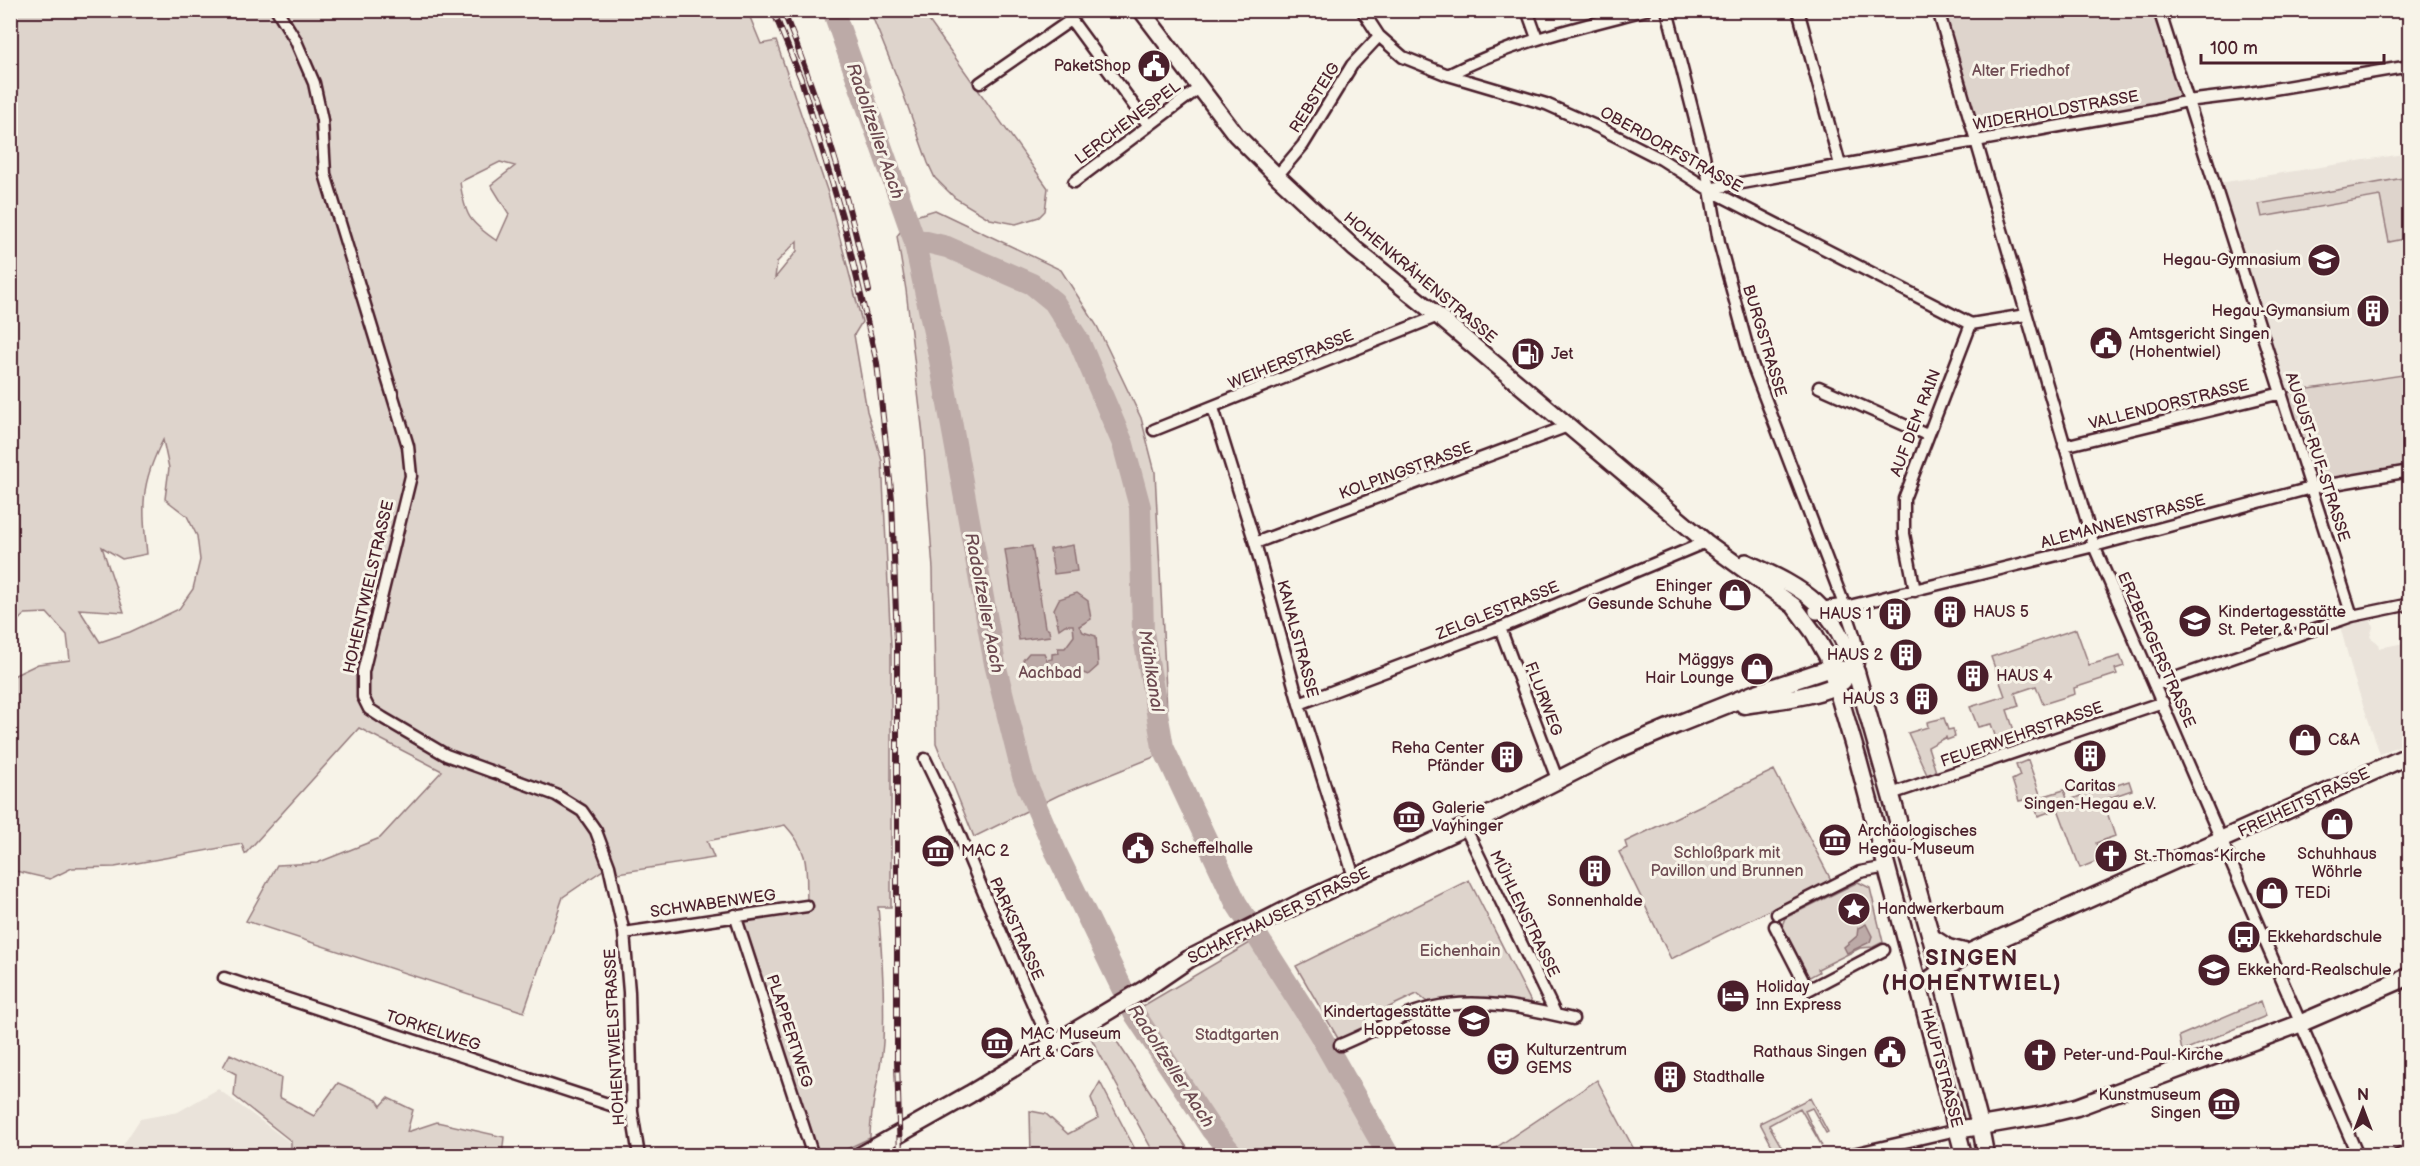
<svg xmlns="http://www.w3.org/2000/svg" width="2420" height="1166" font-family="'Balsamiq Sans',sans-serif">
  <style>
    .built { fill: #eae3da }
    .green { fill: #ded4cc; stroke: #947a7c; stroke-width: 1.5; fill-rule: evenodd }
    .water { fill: #bcaaa7; stroke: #8e7275; stroke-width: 1.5 }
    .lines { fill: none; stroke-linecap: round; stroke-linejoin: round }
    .river { stroke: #bcaaa7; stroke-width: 22 }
    .street-casing { stroke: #4a1f2b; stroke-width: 15 }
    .secondary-casing { stroke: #4a1f2b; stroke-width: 20 }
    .primary-casing { stroke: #4a1f2b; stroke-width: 21 }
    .street { stroke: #f7f3e8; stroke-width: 10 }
    .secondary { stroke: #f7f3e8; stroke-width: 15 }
    .primary { stroke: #f7f3e8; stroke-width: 16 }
    .rail-casing { stroke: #4a1f2b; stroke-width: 6 }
    .rail { stroke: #f7f3e8; stroke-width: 4; stroke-dasharray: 11; stroke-linecap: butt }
    .labels { text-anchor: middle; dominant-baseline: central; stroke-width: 6; stroke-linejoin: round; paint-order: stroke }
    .poi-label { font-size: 16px; fill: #4a1f2b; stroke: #f7f3e8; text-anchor: start }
    .park-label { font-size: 16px; fill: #6f4c53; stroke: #f7f3e8 }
    .street-label { font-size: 16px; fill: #4a1f2b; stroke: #f7f3e8 }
    .water-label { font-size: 18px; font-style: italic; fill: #6c4950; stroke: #f7f3e8 }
    .district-label { font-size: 22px; font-weight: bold; letter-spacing: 1.5px; fill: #4a1f2b; stroke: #f7f3e8 }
  </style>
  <rect width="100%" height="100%" fill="#f7f3e8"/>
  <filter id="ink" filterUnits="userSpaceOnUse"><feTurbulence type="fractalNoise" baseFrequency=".0167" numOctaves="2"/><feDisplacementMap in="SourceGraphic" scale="12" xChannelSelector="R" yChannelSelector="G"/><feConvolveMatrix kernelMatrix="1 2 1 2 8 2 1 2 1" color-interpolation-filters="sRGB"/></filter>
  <g filter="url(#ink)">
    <!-- built -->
    <path class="built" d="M2409 153V374L2282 393 2213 184Z
      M2370 617 2373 627 2370 637 2378 643 2379 648 2409 642V741L2380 754 2354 678 2340 626Z
      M218 1089 308 1156H116L140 1119 178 1112Z"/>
    <!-- green -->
    <path class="green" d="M747 10 761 44 776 41 828 193 862 322 854 335 867 411 882 461 891 646V907H878C882 952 885 997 883 1042 881 1074 870 1105 870 1138L834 1155H813L735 915 807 906C806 869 811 853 785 825L707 841 714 858 611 874 609 866 563 897 524 1012 246 921 277 865 317 863 380 838 442 771 359 728 245 854 242 844 115 867 72 868 50 879 11 870V677L38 664 70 660 67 635 47 613 25 614 11 627 10 11ZM500 162 515 166 491 185 509 214 497 241C469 222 465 216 460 182ZM797 241V251L775 278 777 262ZM163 440 169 468 165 499 187 516 197 536 200 560 193 589 179 609 130 632 100 642 79 609 124 612 102 547 122 559 147 554C142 506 140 484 163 440Z
      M870 11H922L1048 188 1045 211 1039 217 1016 224 990 219 955 198 935 178 928 163 900 85Z
      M1938 11H2159L2187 101 1976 139Z
      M2409 177V238L2389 242 2380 196 2262 217 2259 204Z
      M935 210 1061 270 1097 326 1141 418 1155 472 1169 751 1059 795 974 837 936 743 933 569 923 435 906 290 897 236 912 217Z
      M2409 374V471L2311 488 2282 393Z
      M2076 629 2089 665 2120 656 2124 666 2115 669 2117 674 2074 688 2075 694 2043 704 2036 686 2015 693 2019 706 2007 710 2016 736 1997 741 1991 724 1978 727 1970 707 2005 696 1991 657Z
      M1944 718 1948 730 1953 729 1955 737 1947 740 1946 737 1928 747 1937 775 1928 777 1908 733 1928 727 1927 722Z
      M2028 760 2041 797 2064 790 2068 801 2104 786 2106 792 2115 788 2114 786 2129 781 2132 790 2103 800 2115 836 2096 843 2102 859 2080 868 2058 809 2038 816 2032 798 2019 801 2012 780 2020 776 2016 765Z
      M1774 770 1831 880 1671 959 1619 852 1627 848 1625 842Z
      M1469 880 1533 1006 1431 1005 1417 994 1366 1018 1369 1028 1340 1042 1296 966Z
      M1858 882 1870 888 1883 942 1873 947 1860 948 1818 969 1819 972 1806 979 1781 928 1785 918Z
      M1260 937 1387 1155H1244L1214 1126 1136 1010Z
      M2261 1001 2266 1016 2182 1051 2179 1036Z
      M1108 1028 1192 1155H1155L1091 1038Z
      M230 1054 281 1078 279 1097 314 1116 338 1083 377 1100 381 1106 388 1098 413 1110 407 1132 437 1122 504 1137 502 1155H291V1141L234 1096 236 1074 223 1067Z
      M1597 1080 1637 1155H1485Z
      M1100 1082 1138 1155H1031L1030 1111 1046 1114 1068 1134 1098 1118 1091 1098Z
      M1810 1098 1828 1132 1826 1133 1812 1108 1805 1111 1822 1146 1800 1108 1769 1125 1786 1155H1777L1760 1123Z"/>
    <!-- water -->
    <path class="water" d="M1073 545 1077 571 1054 574 1050 549Z
      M1032 546 1045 627 1049 630 1050 636 1019 640 1005 550Z
      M1077 593 1088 601 1091 619 1079 626 1083 632 1096 636 1098 666 1088 675 1076 670 1067 673V675L1056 678 1055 676 1047 677 1045 672 1041 676 1028 675 1024 669 1023 660 1029 653H1044L1047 660 1052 659V654L1059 653 1058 648H1065L1074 636 1073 625H1065L1059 629 1054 609 1059 599Z
      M1866 924 1872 936 1870 942 1847 953 1844 947 1857 936 1858 928Z"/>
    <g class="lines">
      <!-- river -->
      <path class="river" d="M833 10 914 239 940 360 995 664 1023 776 1056 852 1134 1013 1211 1129 1234 1156
        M914 239 947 247 1032 284 1054 302 1079 341 1123 444 1140 507 1143 632 1163 747 1236 903 1319 1033 1389 1156"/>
      <defs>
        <path id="street" d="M277 10 295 39 314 83 322 120 325 174 408 446 411 476 363 672V697L369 709 383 718 446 755 556 795 582 811 596 831 609 866 624 933 629 992 632 1112 639 1156
          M1064 10 1149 126
          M1362 10 1379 36 1403 57 1448 75 1546 104 1600 128 1661 159 1708 189 1971 324
          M1527 10 1537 38
          M1667 10 1704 155 1719 242 1752 364 1845 607C1850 625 1862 649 1857 668
          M1798 10 1840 165
          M1938 10 2094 546 2358 1156
          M2159 10 2352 616
          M1448 75C1512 42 1576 28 1645 10
          M980 83 1071 20
          M1277 176 1303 145 1352 65 1379 36
          M1074 182 1199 88
          M1708 189 2155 109 2187 101 2244 94 2410 66
          M1819 387 1927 435
          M1213 408 1255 543 1299 704 1354 877
          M1154 430 1438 316
          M2064 446 2282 393
          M1255 543 1568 426
          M1915 591 1904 534V499L1971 324 2026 315
          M1845 607 2094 546 2311 488 2410 471
          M1500 628 1557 779
          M2155 685 2352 616 2410 604
          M1299 704 1500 628 1706 542
          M925 759 947 805 988 903 1051 1045
          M1891 794 2163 702
          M1465 827 1556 1015
          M1777 914 1860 872 1887 867
          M735 915 813 1156
          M1775 926 1808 990 1884 950
          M624 933 807 906
          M224 978 632 1112
          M1340 1045C1367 1034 1403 1014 1430 1008 1476 997 1528 1008 1573 1019
          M1844 1156 1957 1130
          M2397 1156 2410 1150"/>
        <path id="secondary" d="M1141 10 1236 135 1277 176 1355 249 1438 316 1706 542 1794 606 1814 633 1827 656 1831 668
          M1746 562C1809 591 1832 604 1856 672
          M1817 611 1845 607
          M1980 1125 1986 1156
          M1957 1130 1964 1156"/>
        <path id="primary" d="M1831 668 1858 760 1957 1130 2044 1115 2077 1107 2299 1024 2410 976
          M1856 672 1931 937 1980 1125
          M1744 705C1772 700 1821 697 1843 681
          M1931 937 1948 948 1968 953
          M1919 987 1968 953 2410 755
          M860 1156 970 1094 1145 989 1189 959 1300 903 1465 827 1619 749 1678 724 1756 693 1831 668 1856 672"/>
      </defs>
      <!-- street casing -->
      <use href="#street" class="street-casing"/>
      <!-- secondary casing -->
      <use href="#secondary" class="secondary-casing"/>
      <!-- primary casing -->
      <use href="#primary" class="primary-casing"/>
      <!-- street -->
      <use href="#street" class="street"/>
      <!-- secondary -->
      <use href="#secondary" class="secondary"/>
      <!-- primary -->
      <use href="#primary" class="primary"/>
      <defs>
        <path id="rail" d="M773 10 801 79 842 216 877 363 892 499 897 643V1060L900 1156
          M783 10C820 102 848 195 869 291"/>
      </defs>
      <!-- rail casing -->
      <use href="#rail" class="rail-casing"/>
      <!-- rail -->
      <use href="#rail" class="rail"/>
    </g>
  </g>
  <!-- icons -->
  <defs>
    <symbol id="civic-disc" viewBox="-11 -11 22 22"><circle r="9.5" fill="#4a1f2b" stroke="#f7f3e8"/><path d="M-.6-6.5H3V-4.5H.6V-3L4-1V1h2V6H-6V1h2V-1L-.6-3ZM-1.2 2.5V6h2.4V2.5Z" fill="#fff"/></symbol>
    <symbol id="school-disc" viewBox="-11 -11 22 22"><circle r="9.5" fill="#4a1f2b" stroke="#f7f3e8"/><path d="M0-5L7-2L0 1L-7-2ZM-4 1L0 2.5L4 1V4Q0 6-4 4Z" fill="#fff"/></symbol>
    <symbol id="building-disc" viewBox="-11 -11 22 22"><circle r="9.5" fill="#4a1f2b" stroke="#f7f3e8"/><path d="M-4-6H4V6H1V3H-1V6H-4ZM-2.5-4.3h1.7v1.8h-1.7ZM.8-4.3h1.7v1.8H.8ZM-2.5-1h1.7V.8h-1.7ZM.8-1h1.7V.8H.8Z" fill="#fff"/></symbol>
    <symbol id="fuel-disc" viewBox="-11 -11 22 22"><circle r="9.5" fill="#4a1f2b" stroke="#f7f3e8"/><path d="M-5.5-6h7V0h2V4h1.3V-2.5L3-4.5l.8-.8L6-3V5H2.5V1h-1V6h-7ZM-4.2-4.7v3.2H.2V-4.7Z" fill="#fff"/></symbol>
    <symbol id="shop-disc" viewBox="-11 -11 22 22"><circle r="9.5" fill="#4a1f2b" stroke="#f7f3e8"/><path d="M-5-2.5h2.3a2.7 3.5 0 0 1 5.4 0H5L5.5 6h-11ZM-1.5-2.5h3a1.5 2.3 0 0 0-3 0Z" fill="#fff"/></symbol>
    <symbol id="museum-disc" viewBox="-11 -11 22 22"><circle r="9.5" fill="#4a1f2b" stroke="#f7f3e8"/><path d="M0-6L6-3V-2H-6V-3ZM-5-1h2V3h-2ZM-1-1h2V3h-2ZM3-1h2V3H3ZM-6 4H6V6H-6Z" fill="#fff"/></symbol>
    <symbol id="church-disc" viewBox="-11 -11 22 22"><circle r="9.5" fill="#4a1f2b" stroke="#f7f3e8"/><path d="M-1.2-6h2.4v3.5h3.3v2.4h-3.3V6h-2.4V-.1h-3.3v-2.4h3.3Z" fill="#fff"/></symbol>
    <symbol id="sight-disc" viewBox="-11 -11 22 22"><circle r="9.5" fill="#4a1f2b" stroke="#f7f3e8"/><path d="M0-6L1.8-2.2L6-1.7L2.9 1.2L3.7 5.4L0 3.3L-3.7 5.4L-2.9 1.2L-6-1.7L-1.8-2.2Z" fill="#fff"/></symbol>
    <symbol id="bus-disc" viewBox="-11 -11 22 22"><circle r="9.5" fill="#4a1f2b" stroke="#f7f3e8"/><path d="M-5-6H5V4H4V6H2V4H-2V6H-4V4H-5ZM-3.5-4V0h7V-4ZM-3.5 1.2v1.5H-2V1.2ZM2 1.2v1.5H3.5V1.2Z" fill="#fff"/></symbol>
    <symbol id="hotel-disc" viewBox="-11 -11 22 22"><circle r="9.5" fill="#4a1f2b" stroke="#f7f3e8"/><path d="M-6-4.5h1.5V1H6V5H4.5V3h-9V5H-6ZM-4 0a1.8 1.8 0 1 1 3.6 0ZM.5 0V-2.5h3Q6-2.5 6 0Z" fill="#fff"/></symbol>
    <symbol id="theatre-disc" viewBox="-11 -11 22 22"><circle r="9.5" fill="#4a1f2b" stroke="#f7f3e8"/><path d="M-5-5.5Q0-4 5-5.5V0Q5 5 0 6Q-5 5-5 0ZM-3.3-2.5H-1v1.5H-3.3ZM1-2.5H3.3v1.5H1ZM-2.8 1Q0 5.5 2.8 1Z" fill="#fff"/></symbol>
  </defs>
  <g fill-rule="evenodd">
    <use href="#civic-disc" x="1135" y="47" width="38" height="38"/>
    <use href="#school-disc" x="2305" y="241" width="38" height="38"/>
    <use href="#building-disc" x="2354" y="292" width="38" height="38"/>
    <use href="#civic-disc" x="2087" y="324" width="38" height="38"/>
    <use href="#fuel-disc" x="1509" y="335" width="38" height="38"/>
    <use href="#shop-disc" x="1716" y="576" width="38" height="38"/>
    <use href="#building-disc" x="1931" y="593" width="38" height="38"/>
    <use href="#building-disc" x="1876" y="595" width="38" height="38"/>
    <use href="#school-disc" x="2176" y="602" width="38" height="38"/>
    <use href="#building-disc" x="1887" y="636" width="38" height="38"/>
    <use href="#shop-disc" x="1738" y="650" width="38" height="38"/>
    <use href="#building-disc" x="1954" y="657" width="38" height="38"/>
    <use href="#building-disc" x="1903" y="680" width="38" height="38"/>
    <use href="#shop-disc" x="2286" y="721" width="38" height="38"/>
    <use href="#building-disc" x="2071" y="737" width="38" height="38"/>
    <use href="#building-disc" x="1488" y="738" width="38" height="38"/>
    <use href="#museum-disc" x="1390" y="798" width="38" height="38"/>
    <use href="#shop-disc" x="2318" y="805" width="38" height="38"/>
    <use href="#museum-disc" x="1816" y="821" width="38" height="38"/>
    <use href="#civic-disc" x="1119" y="829" width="38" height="38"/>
    <use href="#museum-disc" x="919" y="832" width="38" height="38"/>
    <use href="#church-disc" x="2092" y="837" width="38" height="38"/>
    <use href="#building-disc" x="1576" y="852" width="38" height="38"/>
    <use href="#shop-disc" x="2253" y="874" width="38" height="38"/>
    <use href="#sight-disc" x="1835" y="890" width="38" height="38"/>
    <use href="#bus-disc" x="2225" y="918" width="38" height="38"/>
    <use href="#school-disc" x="2195" y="951" width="38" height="38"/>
    <use href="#hotel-disc" x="1714" y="977" width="38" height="38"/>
    <use href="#school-disc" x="1455" y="1002" width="38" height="38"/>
    <use href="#museum-disc" x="978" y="1024" width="38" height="38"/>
    <use href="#civic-disc" x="1871" y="1033" width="38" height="38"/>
    <use href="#church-disc" x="2021" y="1036" width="38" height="38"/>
    <use href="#theatre-disc" x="1484" y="1040" width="38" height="38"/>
    <use href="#building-disc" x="1651" y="1058" width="38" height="38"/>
    <use href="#museum-disc" x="2205" y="1085" width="38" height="38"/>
  </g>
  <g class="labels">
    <!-- poi labels -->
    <g class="poi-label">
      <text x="1131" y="66" text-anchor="end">PaketShop</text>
      <text x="2301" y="260" text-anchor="end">Hegau-Gymnasium</text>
      <text x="2350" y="311" text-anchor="end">Hegau-Gymansium</text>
      <text x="2129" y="334">Amtsgericht Singen<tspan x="2129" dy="18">(Hohentwiel)</tspan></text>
      <text x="1551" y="354">Jet</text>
      <text x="1712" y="586" text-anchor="end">Ehinger<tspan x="1712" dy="18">Gesunde Schuhe</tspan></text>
      <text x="1973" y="612">HAUS 5</text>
      <text x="2218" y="612">Kindertagesstätte<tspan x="2218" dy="18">St. Peter &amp; Paul</tspan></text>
      <text x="1872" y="614" text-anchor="end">HAUS 1</text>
      <text x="1883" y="655" text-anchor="end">HAUS 2</text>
      <text x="1734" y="660" text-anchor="end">Mäggys<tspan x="1734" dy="18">Hair Lounge</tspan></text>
      <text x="1996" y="676">HAUS 4</text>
      <text x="1899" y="699" text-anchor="end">HAUS 3</text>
      <text x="2328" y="740">C&amp;A</text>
      <text x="1484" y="748" text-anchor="end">Reha Center<tspan x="1484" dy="18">Pfänder</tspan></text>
      <text x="2090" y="786" text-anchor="middle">Caritas<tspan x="2090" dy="18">Singen-Hegau e.V.</tspan></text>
      <text x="1432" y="808">Galerie<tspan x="1432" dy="18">Vayhinger</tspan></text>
      <text x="1858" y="831">Archäologisches<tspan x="1858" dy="18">Hegau-Museum</tspan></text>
      <text x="1161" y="848">Scheffelhalle</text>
      <text x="961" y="851">MAC 2</text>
      <text x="2337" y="854" text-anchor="middle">Schuhhaus<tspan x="2337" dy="18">Wöhrle</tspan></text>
      <text x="2134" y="856">St.-Thomas-Kirche</text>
      <text x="2295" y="893">TEDi</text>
      <text x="1595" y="901" text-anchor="middle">Sonnenhalde</text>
      <text x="1877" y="909">Handwerkerbaum</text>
      <text x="2267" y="937">Ekkehardschule</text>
      <text x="2237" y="970">Ekkehard-Realschule</text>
      <text x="1756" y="987">Holiday<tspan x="1756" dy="18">Inn Express</tspan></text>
      <text x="1451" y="1012" text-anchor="end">Kindertagesstätte<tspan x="1451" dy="18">Hoppetosse</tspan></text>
      <text x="1020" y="1034">MAC Museum<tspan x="1020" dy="18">Art &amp; Cars</tspan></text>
      <text x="1526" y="1050">Kulturzentrum<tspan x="1526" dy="18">GEMS</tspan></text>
      <text x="1867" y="1052" text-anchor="end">Rathaus Singen</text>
      <text x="2063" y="1055">Peter-und-Paul-Kirche</text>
      <text x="1693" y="1077">Stadthalle</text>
      <text x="2201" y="1095" text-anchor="end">Kunstmuseum<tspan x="2201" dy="18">Singen</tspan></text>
    </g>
    <!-- park labels -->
    <g class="park-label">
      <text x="2021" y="71">Alter Friedhof</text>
      <text x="1050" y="673">Aachbad</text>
      <text x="1727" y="853">Schloßpark mit<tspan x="1727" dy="18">Pavillon und Brunnen</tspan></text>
      <text x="1460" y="951">Eichenhain</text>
      <text x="1237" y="1035">Stadtgarten</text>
    </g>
    <!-- street labels -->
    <g class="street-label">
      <text transform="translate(1315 98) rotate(-58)">REBSTEIG</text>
      <text transform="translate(2056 111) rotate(-10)">WIDERHOLDSTRASSE</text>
      <text transform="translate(1128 123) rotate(-37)">LERCHENESPEL</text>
      <text transform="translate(1671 150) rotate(29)">OBERDORFSTRASSE</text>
      <text transform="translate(1420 278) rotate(40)">HOHENKRÄHENSTRASSE</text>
      <text transform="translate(1764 341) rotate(73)">BURGSTRASSE</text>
      <text transform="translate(1291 360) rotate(-22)">WEIHERSTRASSE</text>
      <text transform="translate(2169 405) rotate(-14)">VALLENDORSTRASSE</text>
      <text transform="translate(1916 423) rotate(-69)">AUF DEM RAIN</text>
      <text transform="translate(2317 457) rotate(72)">AUGUST-RUF-STRASSE</text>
      <text transform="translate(1406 471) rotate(-20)">KOLPINGSTRASSE</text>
      <text transform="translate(2123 522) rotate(-15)">ALEMANNENSTRASSE</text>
      <text transform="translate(369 587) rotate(-77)">HOHENTWIELSTRASSE</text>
      <text transform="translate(1498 611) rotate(-22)">ZELGLESTRASSE</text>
      <text transform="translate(1297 639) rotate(75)">KANALSTRASSE</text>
      <text transform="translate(2156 650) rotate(66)">ERZBERGERSTRASSE</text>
      <text transform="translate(1543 699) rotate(69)">FLURWEG</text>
      <text transform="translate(2022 735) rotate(-19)">FEUERWEHRSTRASSE</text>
      <text transform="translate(2304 803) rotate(-25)">FREIHEITSTRASSE</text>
      <text transform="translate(713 904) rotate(-8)">SCHWABENWEG</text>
      <text transform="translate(1524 914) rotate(64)">MÜHLENSTRASSE</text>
      <text transform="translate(1279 916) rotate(-26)">SCHAFFHAUSER STRASSE</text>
      <text transform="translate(1016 929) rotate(66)">PARKSTRASSE</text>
      <text transform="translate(433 1031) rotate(18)">TORKELWEG</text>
      <text transform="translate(789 1031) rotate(72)">PLAPPERTWEG</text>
      <text transform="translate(615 1037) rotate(-93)">HOHENTWIELSTRASSE</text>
      <text transform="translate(1941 1068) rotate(75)">HAUPTSTRASSE</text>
    </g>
    <!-- water labels -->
    <g class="water-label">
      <text transform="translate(875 131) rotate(71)">Radolfzeller Aach</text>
      <text transform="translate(984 603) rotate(79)">Radolfzeller Aach</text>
      <text transform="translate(1151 671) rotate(81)">Mühlkanal</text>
      <text transform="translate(1171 1066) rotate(57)">Radolfzeller Aach</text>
    </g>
    <!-- district labels -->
    <g class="district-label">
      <text x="1972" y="958">SINGEN<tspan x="1972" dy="25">(HOHENTWIEL)</tspan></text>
    </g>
  </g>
  <!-- margin -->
  <rect width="2420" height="1166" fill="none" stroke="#f7f3e8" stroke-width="36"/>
  <rect x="18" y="18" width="2384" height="1130" fill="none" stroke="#4a1f2b" stroke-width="2" filter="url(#ink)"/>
  <!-- north arrow -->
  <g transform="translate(2363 1109)" stroke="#f7f3e8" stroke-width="4.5" paint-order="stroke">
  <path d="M0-4.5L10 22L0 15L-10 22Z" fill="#4a1f2b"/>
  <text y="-9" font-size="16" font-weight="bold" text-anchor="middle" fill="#4a1f2b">N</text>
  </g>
  <!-- scale -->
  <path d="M2201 54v9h183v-9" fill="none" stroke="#4a1f2b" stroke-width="3"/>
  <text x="2210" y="54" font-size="18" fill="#4a1f2b" stroke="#f7f3e8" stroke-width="4.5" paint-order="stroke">100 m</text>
</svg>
